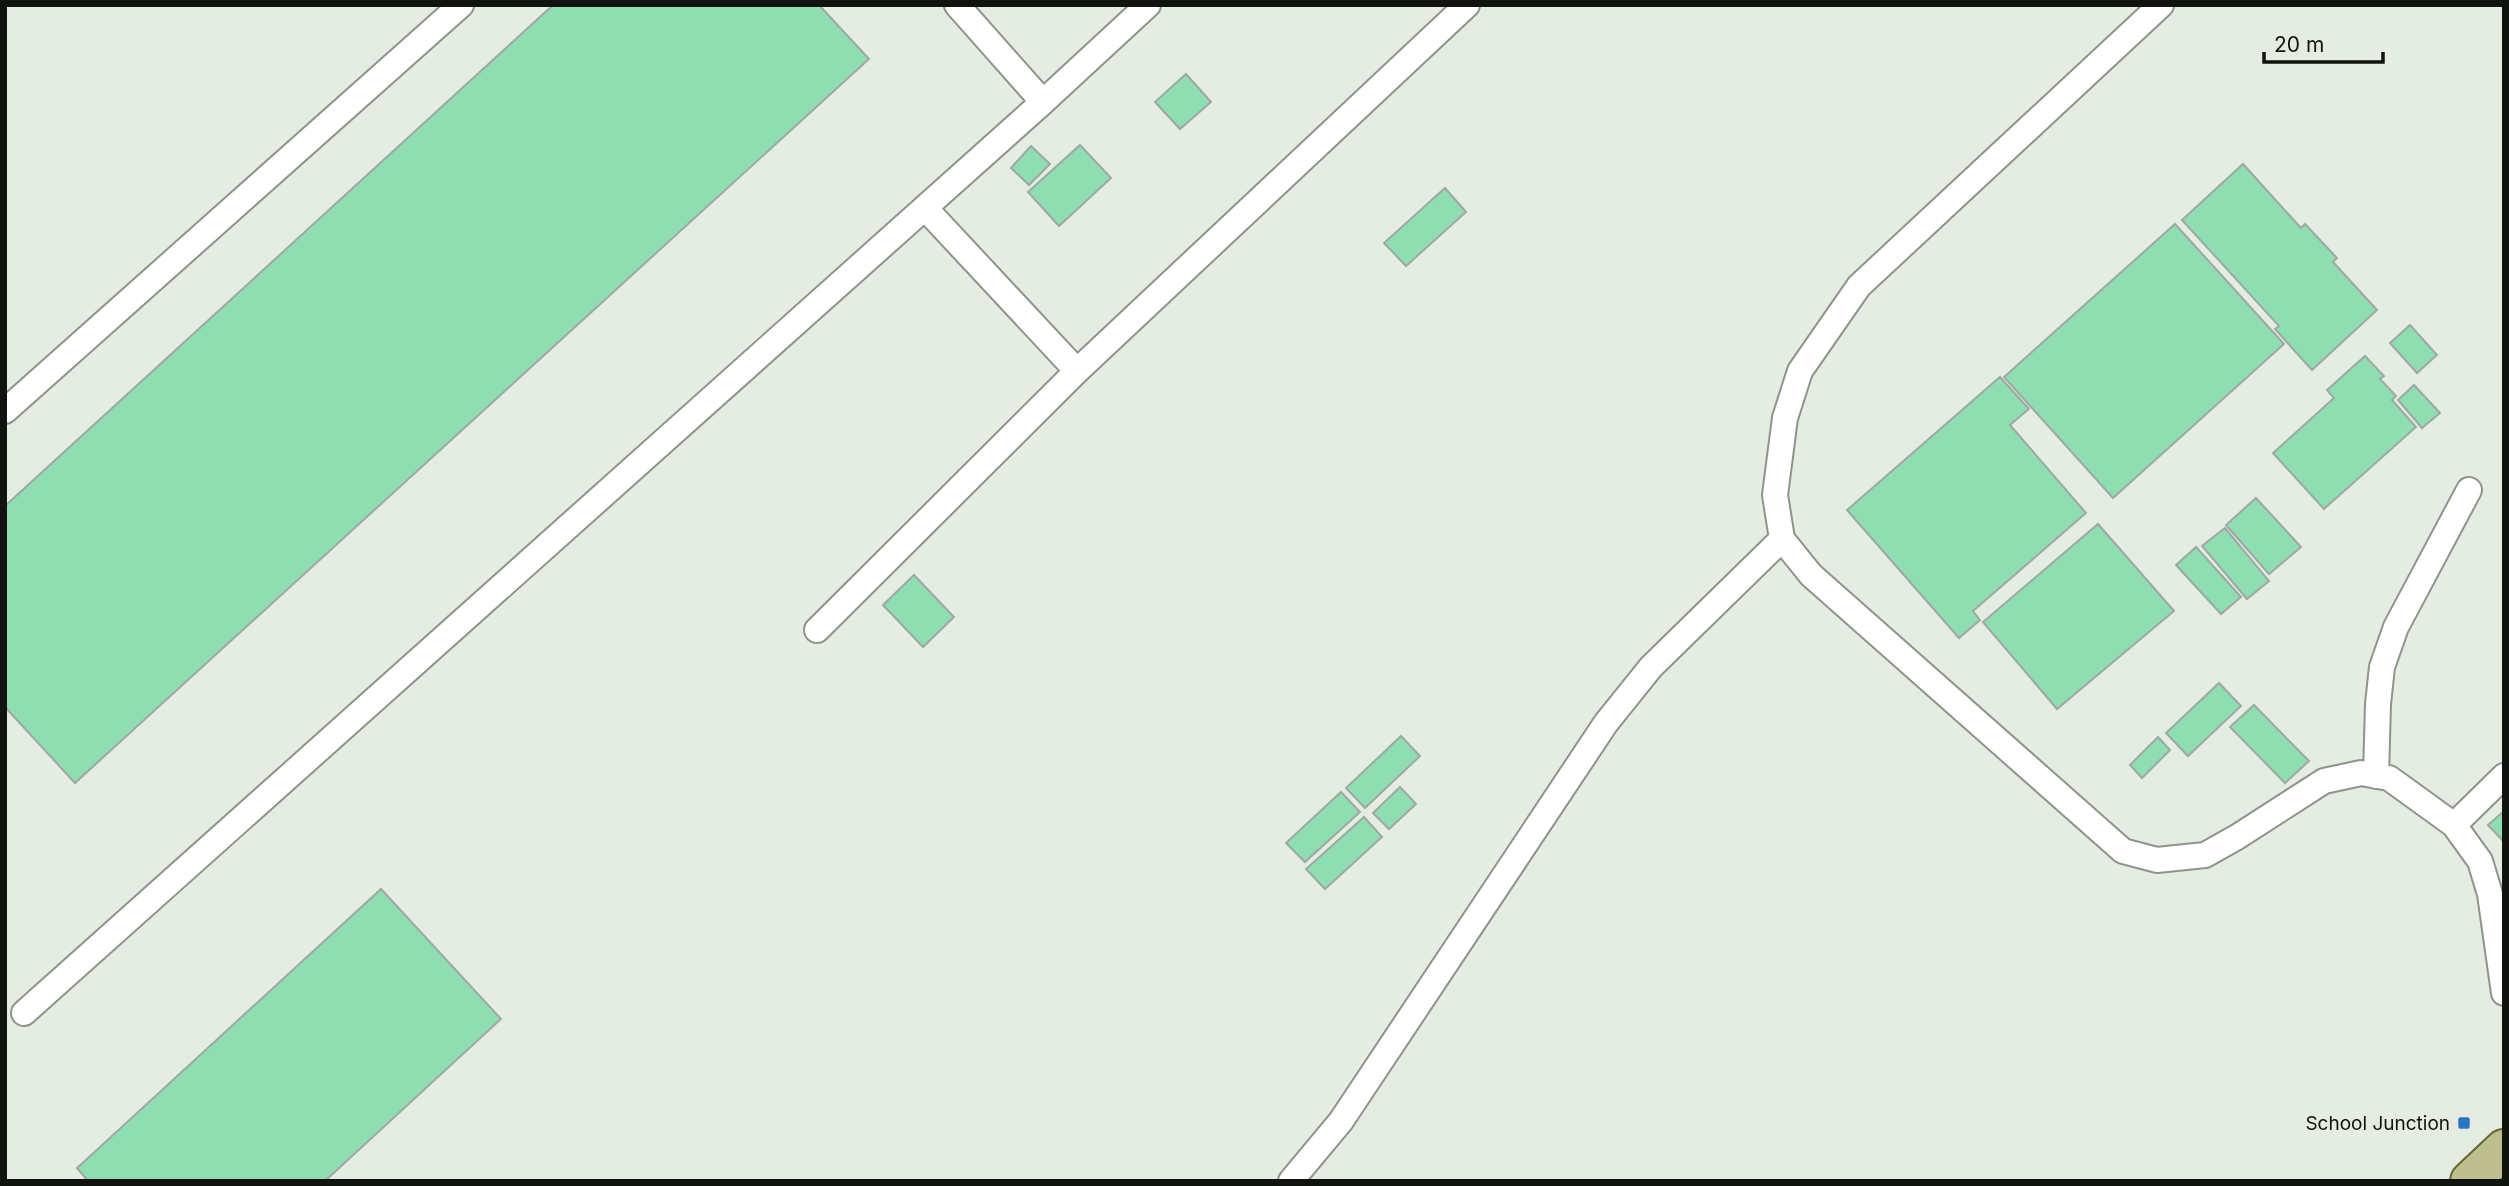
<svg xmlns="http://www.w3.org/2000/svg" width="2509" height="1186" font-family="Inter,sans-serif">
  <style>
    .building { fill: #8edeb2; stroke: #9da9a2; stroke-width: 2 }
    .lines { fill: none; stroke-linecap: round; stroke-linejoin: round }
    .lane-casing { stroke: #8d948a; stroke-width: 28 }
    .primary-casing { stroke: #646831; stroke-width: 42 }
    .lane { stroke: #fff; stroke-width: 24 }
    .primary { stroke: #bdbf8f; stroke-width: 38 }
    .poi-dot { fill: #2c75c5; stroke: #e5ede2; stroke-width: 2.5 }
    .labels { text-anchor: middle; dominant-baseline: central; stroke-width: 7; stroke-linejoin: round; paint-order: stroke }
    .poi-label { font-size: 19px; fill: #11130f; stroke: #e5ede2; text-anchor: end }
  </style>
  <rect width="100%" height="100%" fill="#e5ede2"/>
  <!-- building -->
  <path class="building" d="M553 5H819L869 59 75 783 5 707V506Z
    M1186 74 1211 102 1180 129 1155 102Z
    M1080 145 1111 178 1059 226 1028 192Z
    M1031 146 1050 164 1029 185 1011 168Z
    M2243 164 2301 228 2305 224 2337 258 2333 262 2377 310 2312 370 2275 329 2279 326 2182 220Z
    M1445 188 1466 212 1406 266 1384 243Z
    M2175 224 2284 344 2113 498 2004 377Z
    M2410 325 2437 355 2417 373 2390 343Z
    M2365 356 2384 376 2380 379 2396 396 2392 400 2416 427 2324 509 2273 453 2334 398 2327 390Z
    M2000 377 2029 409 2010 425 2086 513 1973 611 1980 620 1959 638 1847 510Z
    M2414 385 2440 413 2422 428 2398 400Z
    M2256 498 2301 547 2269 574 2226 525Z
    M2098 524 2174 611 2057 709 1983 622Z
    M2225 528 2269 581 2247 599 2202 546Z
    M2196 547 2241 597 2221 614 2176 565Z
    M914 575 954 617 923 647 883 605Z
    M2219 683 2241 706 2188 756 2166 733Z
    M2254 705 2309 761 2285 783 2230 727Z
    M1401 736 1420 756 1365 808 1346 788Z
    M2158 737 2170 750 2142 778 2130 765Z
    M1400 787 1416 804 1389 829 1373 813Z
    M1341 792 1360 812 1305 862 1286 843Z
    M2504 811V842L2488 825Z
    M1364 817 1382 837 1325 889 1306 869Z
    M381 889 501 1019 325 1181H88L77 1168Z"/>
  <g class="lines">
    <defs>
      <path id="lane" d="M2161 5 1859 286 1800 371 1785 418 1775 495 1782 539 1811 575 2123 851 2157 860 2205 855 2237 837 2324 781 2361 773 2389 778 2454 825 2480 861 2490 894 2504 993
        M1043 102 1148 5
        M925 208 1077 371
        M5 411 461 5
        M817 630 1077 371 1467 5
        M2376 776 2378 704 2382 667 2396 627 2469 490
        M2454 825 2504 776
        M24 1013 1043 102 957 5
        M1291 1181 1341 1121 1606 723 1651 667 1782 539"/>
      <path id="primary" d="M2470 1181 2504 1149"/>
    </defs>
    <!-- lane casing -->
    <use href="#lane" class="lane-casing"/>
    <!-- primary casing -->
    <use href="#primary" class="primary-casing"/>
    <!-- lane -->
    <use href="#lane" class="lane"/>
    <!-- primary -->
    <use href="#primary" class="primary"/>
  </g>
  <!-- markers -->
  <rect class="poi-dot" x="2457" y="1116" width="14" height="14" rx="3.5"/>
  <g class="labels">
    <!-- poi labels -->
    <g class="poi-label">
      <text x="2450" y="1123">School Junction</text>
    </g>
  </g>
  <!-- border -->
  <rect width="2509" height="1186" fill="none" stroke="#11130f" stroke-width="14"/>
  <!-- scale -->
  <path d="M2264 52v10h119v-10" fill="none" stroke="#11130f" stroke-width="3.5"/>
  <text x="2274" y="52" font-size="21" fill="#11130f" stroke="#e5ede2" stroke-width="5" paint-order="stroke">20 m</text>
</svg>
